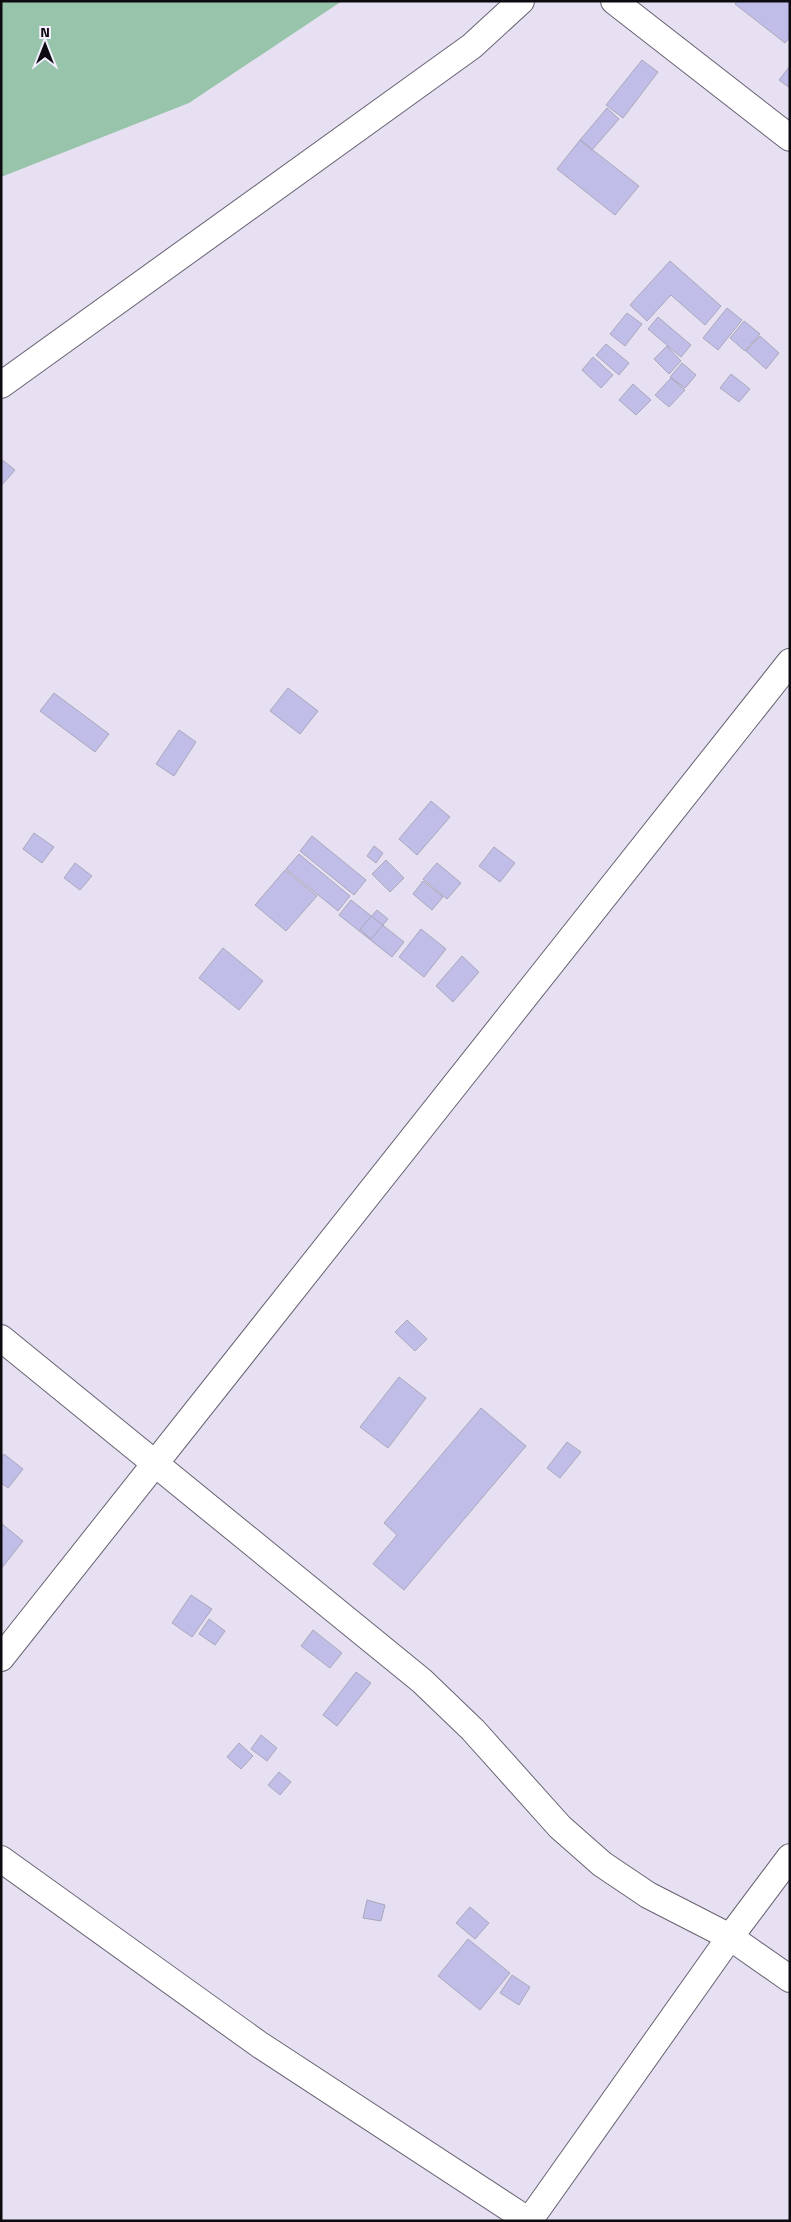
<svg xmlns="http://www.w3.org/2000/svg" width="791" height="2222" font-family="'Titillium Web',sans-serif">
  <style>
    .green { fill: #97c4aa }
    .building { fill: #c0bde8; stroke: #a9a8ba }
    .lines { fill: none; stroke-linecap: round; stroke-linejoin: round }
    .street-casing { stroke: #686272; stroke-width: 28 }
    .street { stroke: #fff; stroke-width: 26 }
  </style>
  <rect width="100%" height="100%" fill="#e7e0f2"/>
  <!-- green -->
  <path class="green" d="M1 1H342L189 103 1 177Z"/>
  <!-- building -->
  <path class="building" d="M737 1H790V37L785 43 735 4Z
    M642 60 658 72 623 118 606 105Z
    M790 66V88L779 80Z
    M607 108 619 119 592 150 580 140Z
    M580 140 639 186 615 215 557 169Z
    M670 261 721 306 705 325 671 295 647 321 630 305Z
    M727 308 742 320 718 350 703 338Z
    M627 313 642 324 625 346 610 334Z
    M658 317 691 345 681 357 648 329Z
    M744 321 760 334 745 351 730 338Z
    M760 336 779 353 766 369 746 351Z
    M606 344 629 363 619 375 596 355Z
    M667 346 681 361 669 374 654 359Z
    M593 357 613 375 601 388 582 370Z
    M682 363 696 375 685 388 670 377Z
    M731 374 750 389 739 402 720 388Z
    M671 378 685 390 669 407 655 395Z
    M633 384 651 400 636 415 619 400Z
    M1 459 15 470 1 486Z
    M288 688 318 711 300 734 270 711Z
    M54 693 109 734 95 752 40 711Z
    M179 730 196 742 174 776 156 764Z
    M431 801 450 817 417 855 399 839Z
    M34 833 54 847 42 863 23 849Z
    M312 836 366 880 354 895 300 851Z
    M374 846 383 853 376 863 367 856Z
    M494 847 515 863 500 882 479 866Z
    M299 854 350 896 338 911 286 869Z
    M386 860 404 878 390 892 372 874Z
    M75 863 92 876 80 890 64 878Z
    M437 863 461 883 447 899 423 879Z
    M285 870 317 896 286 931 255 905Z
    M423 881 443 897 432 910 413 894Z
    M351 900 404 942 392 957 339 915Z
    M377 910 388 919 371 939 360 929Z
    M421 929 446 949 424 977 399 957Z
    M223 948 263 981 239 1010 199 978Z
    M462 956 479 972 453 1002 436 986Z
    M407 1320 427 1339 415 1351 395 1332Z
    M399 1377 426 1398 388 1448 360 1427Z
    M481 1408 526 1446 404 1590 373 1564 397 1535 384 1523Z
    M567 1442 581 1452 560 1478 547 1468Z
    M4 1454 23 1469 8 1488 1 1483V1457Z
    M1 1523 23 1541 1 1569Z
    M191 1595 212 1609 192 1637 172 1623Z
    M209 1619 225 1631 215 1645 199 1634Z
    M313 1630 342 1653 330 1668 301 1646Z
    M356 1672 371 1683 337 1726 323 1715Z
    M261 1735 277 1748 267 1761 251 1749Z
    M239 1743 253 1756 241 1769 227 1757Z
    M279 1772 291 1782 280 1795 268 1785Z
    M367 1900 385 1905 381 1921 363 1918Z
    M470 1907 489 1923 475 1939 456 1923Z
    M468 1939 510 1973 480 2010 438 1976Z
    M512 1975 530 1987 519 2005 500 1993Z"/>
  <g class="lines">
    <defs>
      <path id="street" d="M614 1 790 138
        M1 385 472 46 521 1
        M1 1338 422 1681 473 1730 560 1827 602 1864 648 1895 730 1937 790 1979
        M1 1658 790 662
        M1 1859 260 2045 529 2221
        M529 2221 730 1937 790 1857"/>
    </defs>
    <!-- street casing -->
    <use href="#street" class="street-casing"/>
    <!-- street -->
    <use href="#street" class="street"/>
  </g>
  <!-- border -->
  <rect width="791" height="2222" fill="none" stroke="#0d0b10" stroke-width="5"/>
  <!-- north arrow -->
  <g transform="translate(45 45)" stroke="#f3eefd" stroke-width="4" paint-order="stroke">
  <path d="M0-4L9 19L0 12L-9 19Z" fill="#0d0b10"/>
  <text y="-8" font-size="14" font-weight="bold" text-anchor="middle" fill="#0d0b10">N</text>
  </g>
</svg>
